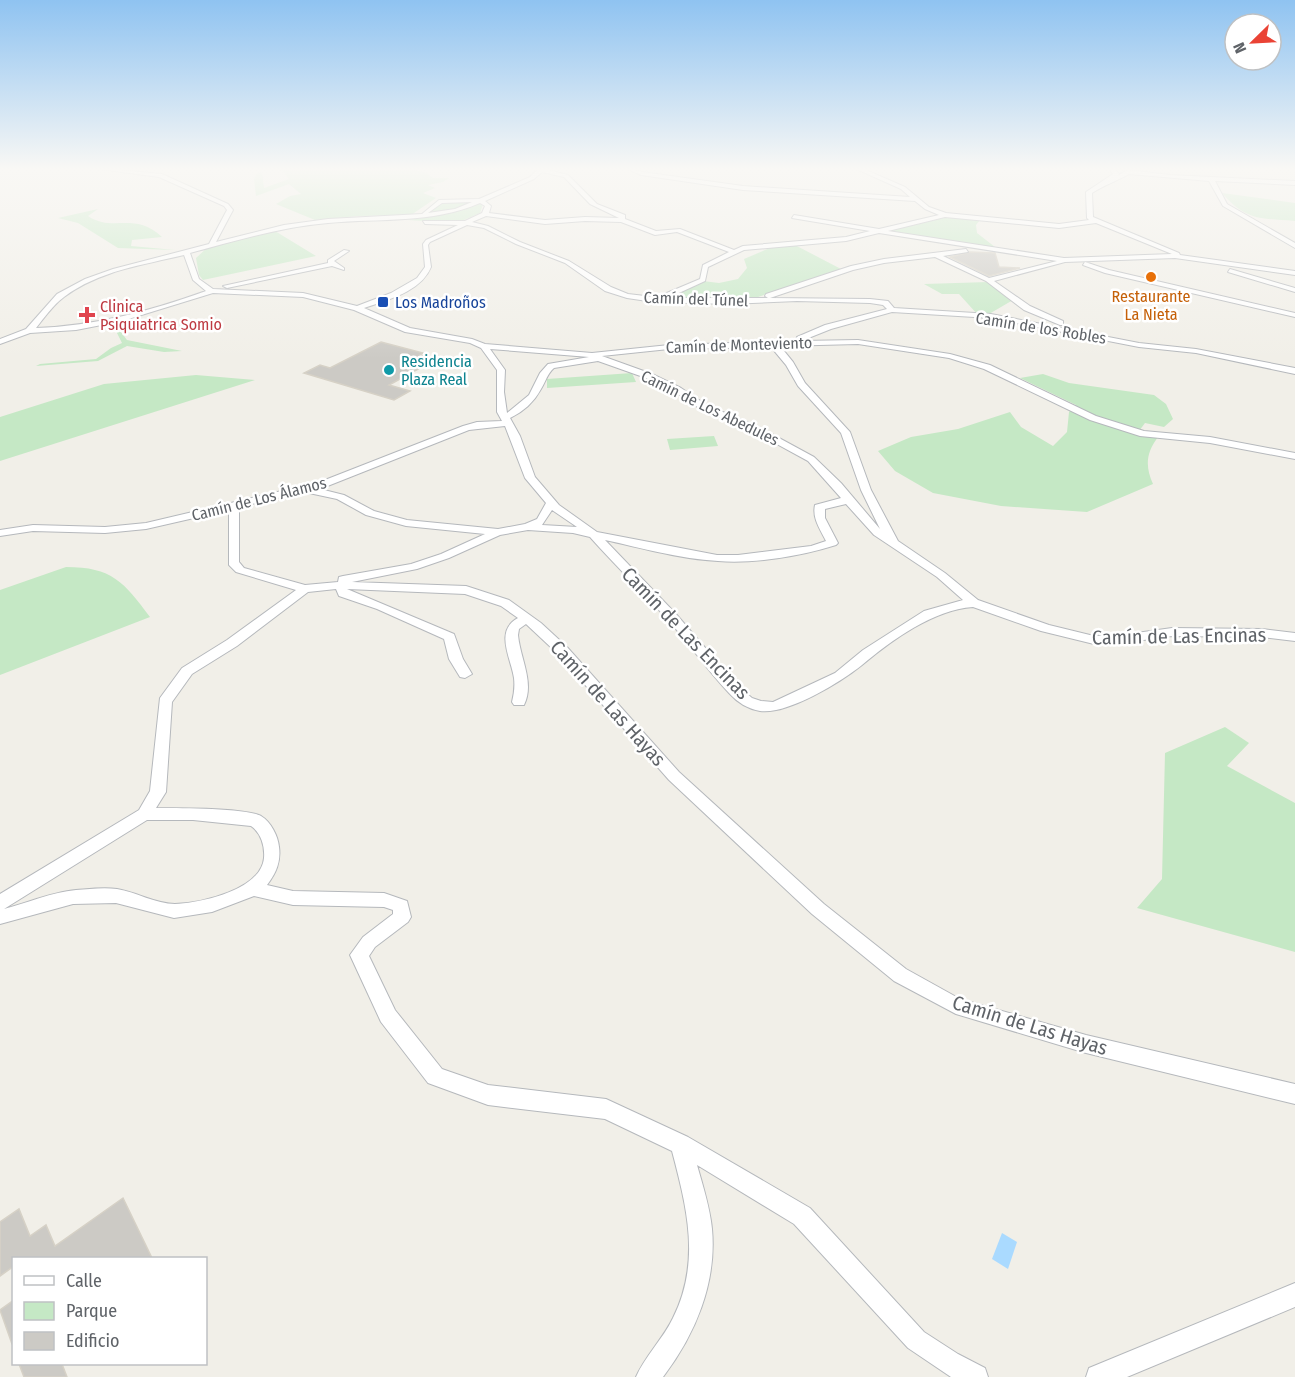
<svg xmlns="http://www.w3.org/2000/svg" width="1295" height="1377" font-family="'Fira Sans Condensed',sans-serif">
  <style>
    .green { fill: #c5e8c5 }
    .water { fill: #aadaff }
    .building { fill: #cccac5; stroke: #d6d1c6; stroke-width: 1.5 }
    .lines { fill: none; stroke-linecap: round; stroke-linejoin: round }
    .minor-casing { stroke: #b5b8bc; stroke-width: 2 }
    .minor { fill: #fff; fill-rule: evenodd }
    .food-dot { fill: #e8710a; stroke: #fff; stroke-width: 2 }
    .transit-dot { fill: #1a4fb4; stroke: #fff; stroke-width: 2 }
    .health-dot { fill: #e0444e; stroke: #fff; stroke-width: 2 }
    .culture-dot { fill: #0f9aa8; stroke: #fff; stroke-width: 2 }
    .labels { text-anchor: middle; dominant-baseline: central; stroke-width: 5; stroke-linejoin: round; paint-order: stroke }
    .far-food-label { font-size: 16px; fill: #c56008; stroke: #fff }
    .far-street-label { font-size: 16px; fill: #5f6368; stroke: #fff }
    .far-transit-label { font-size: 16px; fill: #164399; stroke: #fff; text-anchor: start }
    .far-health-label { font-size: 16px; fill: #be3a42; stroke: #fff; text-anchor: start }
    .far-culture-label { font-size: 16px; fill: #0d838f; stroke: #fff; text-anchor: start }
    .street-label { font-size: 20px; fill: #5f6368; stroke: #fff }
  </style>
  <rect width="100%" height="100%" fill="#f1efe8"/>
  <!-- green -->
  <path class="green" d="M283 167H408L407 169 425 172 433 178H449L443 182 428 185 435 188 423 193 436 198 411 215 359 216 315 220 276 204 290 196 301 194 289 184 256 196 254 179 257 173 262 172 264 188 289 179 281 169Z
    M1222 193 1295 203V221C1260 218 1246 221 1222 193Z
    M478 201 483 204 480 213 457 223 408 220 431 217 427 212 442 202Z
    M98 209 88 216C113 233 134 211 162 237L132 240 131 246 175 250 118 248 78 223 58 218Z
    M945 215 980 220 976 225 977 233 995 247 986 249 874 230Z
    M275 231 316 256 203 280 199 275 196 258 209 246Z
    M793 244 841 269 749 300 668 299 703 281 719 283 738 279 747 268 744 259 777 245Z
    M988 282 1013 300 989 314 978 315 959 294H942L924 284Z
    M118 328 127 340 182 351 164 352 127 346 98 361 36 366 40 364 96 359 111 348 122 343 116 331Z
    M632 373 636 382 547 388V379Z
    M1043 374 1069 383 1154 395 1166 404 1173 419 1164 427 1145 423 1139 431 1158 437C1146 453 1145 466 1153 484L1087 512 1001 506 933 493 895 471 878 451 911 437 958 429 1010 412 1021 427 1053 446 1067 432 1069 412 1076 405 1020 378Z
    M196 375 255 380 0 461V417L104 384Z
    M714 436 718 446 670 450 667 439Z
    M66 567C112 567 124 582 150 617L0 675V590Z
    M1225 727 1249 743 1227 766 1295 803V952L1137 908 1162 879 1165 753Z"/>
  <!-- water -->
  <path class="water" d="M1002 1233 1017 1242 1008 1269 992 1259Z"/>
  <!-- building -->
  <path class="building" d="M970 252 995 253 999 267 1020 268 989 276 950 257Z
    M381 342 423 353 420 355 432 358 416 367 420 368 389 385 410 391 394 400 304 373 320 365 330 368Z
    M123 1198 152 1258H14V1266L0 1276V1222L19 1209 30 1236 46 1225 55 1246Z
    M14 1300V1344H12L0 1310Z
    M19 1364H62L67 1377H24Z"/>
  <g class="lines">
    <defs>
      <path id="minor" d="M32 167H74L71 169Z
        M85 167 162 174 228 204 233 210 216 242 284 225 328 219 422 214 439 200 479 199 530 177 540 167H545L544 169 568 175 597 204 625 215V219L656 231 680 229 734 250 743 246 846 237 870 231 792 218 794 215 879 229 939 215 925 209 915 201 743 190 641 175 623 167 642 172 743 186 910 197 901 189 852 167H859L905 187 929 207 946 213 1059 224 1089 220 1087 218 1086 192 1113 174 1108 167H1113L1119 174 1117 176 1128 170 1170 175 1295 181V185L1215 181 1227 204 1295 243V248L1223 206 1209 181 1129 174C1117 181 1104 185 1092 193L1093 217 1179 253 1180 255 1295 271V275L1175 258 1065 262 994 281 1030 306 1063 321V325H1060L1024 310 986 281 935 257 884 263 853 270 770 298 870 299 888 301 894 308 991 314 1139 343 1196 349 1295 368V374L1196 353 1139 347 991 318 892 312 831 329 801 341 858 340 950 354 990 365 1096 416 1144 431 1210 437 1295 453V459L1210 443 1140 436 1090 420 984 369 949 358 858 344 780 346 793 362 805 383 850 432 871 490 898 541 945 573 978 600 1049 625 1094 636 1122 635 1172 628 1262 629 1295 633V641L1262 637 1172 636 1122 643 1094 644 1041 631 973 607C933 610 892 640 862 665 841 682 787 715 760 711 748 709 737 702 729 693 707 670 689 643 668 620 642 591 615 565 590 537L573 533 528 530 500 535 449 558 417 569 352 582 466 586 509 600 541 623 567 647 679 772 824 904 906 969 960 999 1086 1035 1295 1084V1104L1086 1053 956 1014 894 981 812 914 669 780 557 653 526 624 519 629 518 635C520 658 535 683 524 705H514L512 702C514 694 515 687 514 678 511 658 494 631 518 618L501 606 465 594 347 589 454 634 463 659 472 674 465 678 460 677 449 659 444 639 377 609 339 596 336 589 308 592 237 646 192 674 172 702 166 792 156 808C176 808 246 808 261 816 271 822 278 836 279 847 281 862 276 873 267 885L293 891 384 893 407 901 411 917 408 922 375 947 369 956 395 1010 442 1069 488 1085 606 1099 688 1137 810 1208 924 1332 958 1354 985 1368 988 1377H951L908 1348 794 1224 697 1165C703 1186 710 1208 712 1229 717 1283 695 1335 663 1377H636C645 1356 663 1339 673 1318 701 1262 687 1208 672 1151L605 1119 488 1105 428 1083 381 1022 350 955 363 937 393 914V910L384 907 293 905 254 896 212 912 174 918 116 903 73 904 0 924V894L139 810 150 791 160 698 182 668 227 640 296 590 236 572 229 565V510L146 529 105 533 33 531 0 536V530L33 525 105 527 146 523 290 489 307 487 463 426 477 422 502 421 497 412V370L481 348 470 343 405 332 354 310 303 297 213 293 122 321 76 330 30 333 0 344V339L26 329 57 294 85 279 113 269 209 244 227 210 224 206 159 177ZM542 172 564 177 590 204 619 218 585 217 545 220 489 213 491 206 485 201 534 179ZM472 202 455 209 428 213 442 203ZM480 203 485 206 482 213 465 221H423L425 224 458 225 426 240 423 244 425 267 417 278 391 293 357 306 303 293 213 289 199 279 190 253C235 241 281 227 328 223 381 218 431 224 480 203ZM486 216 545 224 585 221 621 222 655 235 677 232 729 252 703 265 700 279 662 295V298L628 294 611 287 569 261 520 242 488 226 472 222ZM945 217 1059 228 1096 223 1172 254 1064 258 888 231ZM467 225 484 228 516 244 565 263 605 291 627 298 654 302 729 304 797 301 870 303 883 305 887 309 825 325 797 337 796 339 799 341 669 345 592 353 485 344 472 339 410 328 364 308C387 300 421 292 431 267L428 245 430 242ZM879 233 1057 261 989 278 943 256 968 252 966 249 884 259 851 266 766 294 765 296 768 298H668L705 281 708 267 744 250 846 241ZM184 255 193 280 206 291C150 311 95 326 36 328 44 318 53 305 64 297 98 271 143 265 184 255ZM771 347 786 365 798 386 841 433 861 490 880 529 841 483 814 457 757 426 708 406 681 388 652 374 602 356 669 349ZM490 349 589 357 548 364 540 373 529 395 507 413 504 392 505 370ZM598 361 646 378 675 392 702 410 751 430 808 461 841 498 815 505C812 518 820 529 826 541L811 546 738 555H717L597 532 559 505 535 477 520 436 510 418C523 412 534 402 541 389 546 381 547 374 554 368ZM505 426 525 478 546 503 537 519 525 524 498 529 407 520 374 511 344 495 320 489 469 430ZM309 493 337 499 366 515 406 526 485 534 441 554 411 564 343 576 339 577 338 582 305 585 244 568 239 562V507L290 495ZM846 504 874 535 937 577 963 600 924 611 863 650 835 673 773 702 761 701 752 698 739 687 676 614 605 540C642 548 680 559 718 561 754 564 801 556 836 545L838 543 825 518V509ZM552 510 577 527 542 525ZM147 820H193L251 826C261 833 265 846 264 858 261 890 201 903 175 904 156 904 136 892 117 889 104 887 89 889 76 890 52 892 27 903 4 909Z
        M344 250 349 251 334 261 344 268V270L332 266 227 288 223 286 328 263V260Z
        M1085 262 1109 270 1295 313V317L1105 273 1083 265Z
        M1230 269 1295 288V292L1228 272Z
        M1295 1283V1307L1127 1377H1086L1089 1368Z"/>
    </defs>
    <!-- minor casing -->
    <use href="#minor" class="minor-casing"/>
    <!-- minor -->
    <use href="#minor" class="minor"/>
  </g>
  <!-- sky -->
  <linearGradient id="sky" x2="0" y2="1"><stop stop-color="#8fc3f1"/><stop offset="0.47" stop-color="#f9f8f5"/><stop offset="1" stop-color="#f9f8f5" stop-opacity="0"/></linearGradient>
  <rect width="1295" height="359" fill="url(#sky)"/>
  <!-- markers -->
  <circle class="food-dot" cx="1151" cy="277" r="6"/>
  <rect class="transit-dot" x="377" y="296" width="12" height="12" rx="3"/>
  <path class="health-dot" d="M84 306h6v6h6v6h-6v6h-6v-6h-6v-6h6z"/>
  <circle class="culture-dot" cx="389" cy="370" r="6"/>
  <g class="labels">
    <!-- far-food labels -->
    <g class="far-food-label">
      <text x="1151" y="296">Restaurante<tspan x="1151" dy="18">La Nieta</tspan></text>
    </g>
    <!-- far-street labels -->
    <g class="far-street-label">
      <text transform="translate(696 299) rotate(2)">Camín del Túnel</text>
      <text transform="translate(1041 328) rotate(9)">Camín de los Robles</text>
      <text transform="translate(739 345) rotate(-2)">Camín de Monteviento</text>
      <text transform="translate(710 408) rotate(26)">Camín de Los Abedules</text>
      <text transform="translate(259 499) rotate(-14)">Camín de Los Álamos</text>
    </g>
    <!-- far-transit labels -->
    <g class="far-transit-label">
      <text x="395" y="302">Los Madroños</text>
    </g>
    <!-- far-health labels -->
    <g class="far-health-label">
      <text x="100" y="306">Clinica<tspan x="100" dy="18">Psiquiatrica Somio</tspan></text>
    </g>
    <!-- far-culture labels -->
    <g class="far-culture-label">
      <text x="401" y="361">Residencia<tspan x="401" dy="18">Plaza Real</tspan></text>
    </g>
    <!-- street labels -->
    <g class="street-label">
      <text transform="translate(686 633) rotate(46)">Camín de Las Encinas</text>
      <text transform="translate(1179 636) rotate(-1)">Camín de Las Encinas</text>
      <text transform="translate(608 703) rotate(48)">Camín de Las Hayas</text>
      <text transform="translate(1030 1025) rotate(17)">Camín de Las Hayas</text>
    </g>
  </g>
  <!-- legend -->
  <rect x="12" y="1257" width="195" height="108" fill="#ffffff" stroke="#bfc1c3" stroke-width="1.5"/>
  <rect x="24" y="1276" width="30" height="9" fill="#ffffff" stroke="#bfc1c3" stroke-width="1.5"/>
  <text x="66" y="1287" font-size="18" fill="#5f6368">Calle</text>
  <rect x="24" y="1302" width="30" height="18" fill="#c5e8c5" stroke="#bfc1c3" stroke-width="1.5"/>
  <text x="66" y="1317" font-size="18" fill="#5f6368">Parque</text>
  <rect x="24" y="1332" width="30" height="18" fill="#cccac5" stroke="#bfc1c3" stroke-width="1.5"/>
  <text x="66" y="1347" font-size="18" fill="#5f6368">Edificio</text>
  <!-- north arrow -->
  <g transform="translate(1253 42) rotate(246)"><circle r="28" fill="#ffffff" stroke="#bfc1c3" stroke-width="1.5"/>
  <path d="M0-4.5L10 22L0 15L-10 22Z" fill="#ea4335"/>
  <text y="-9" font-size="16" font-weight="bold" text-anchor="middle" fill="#5f6368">N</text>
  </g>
</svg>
